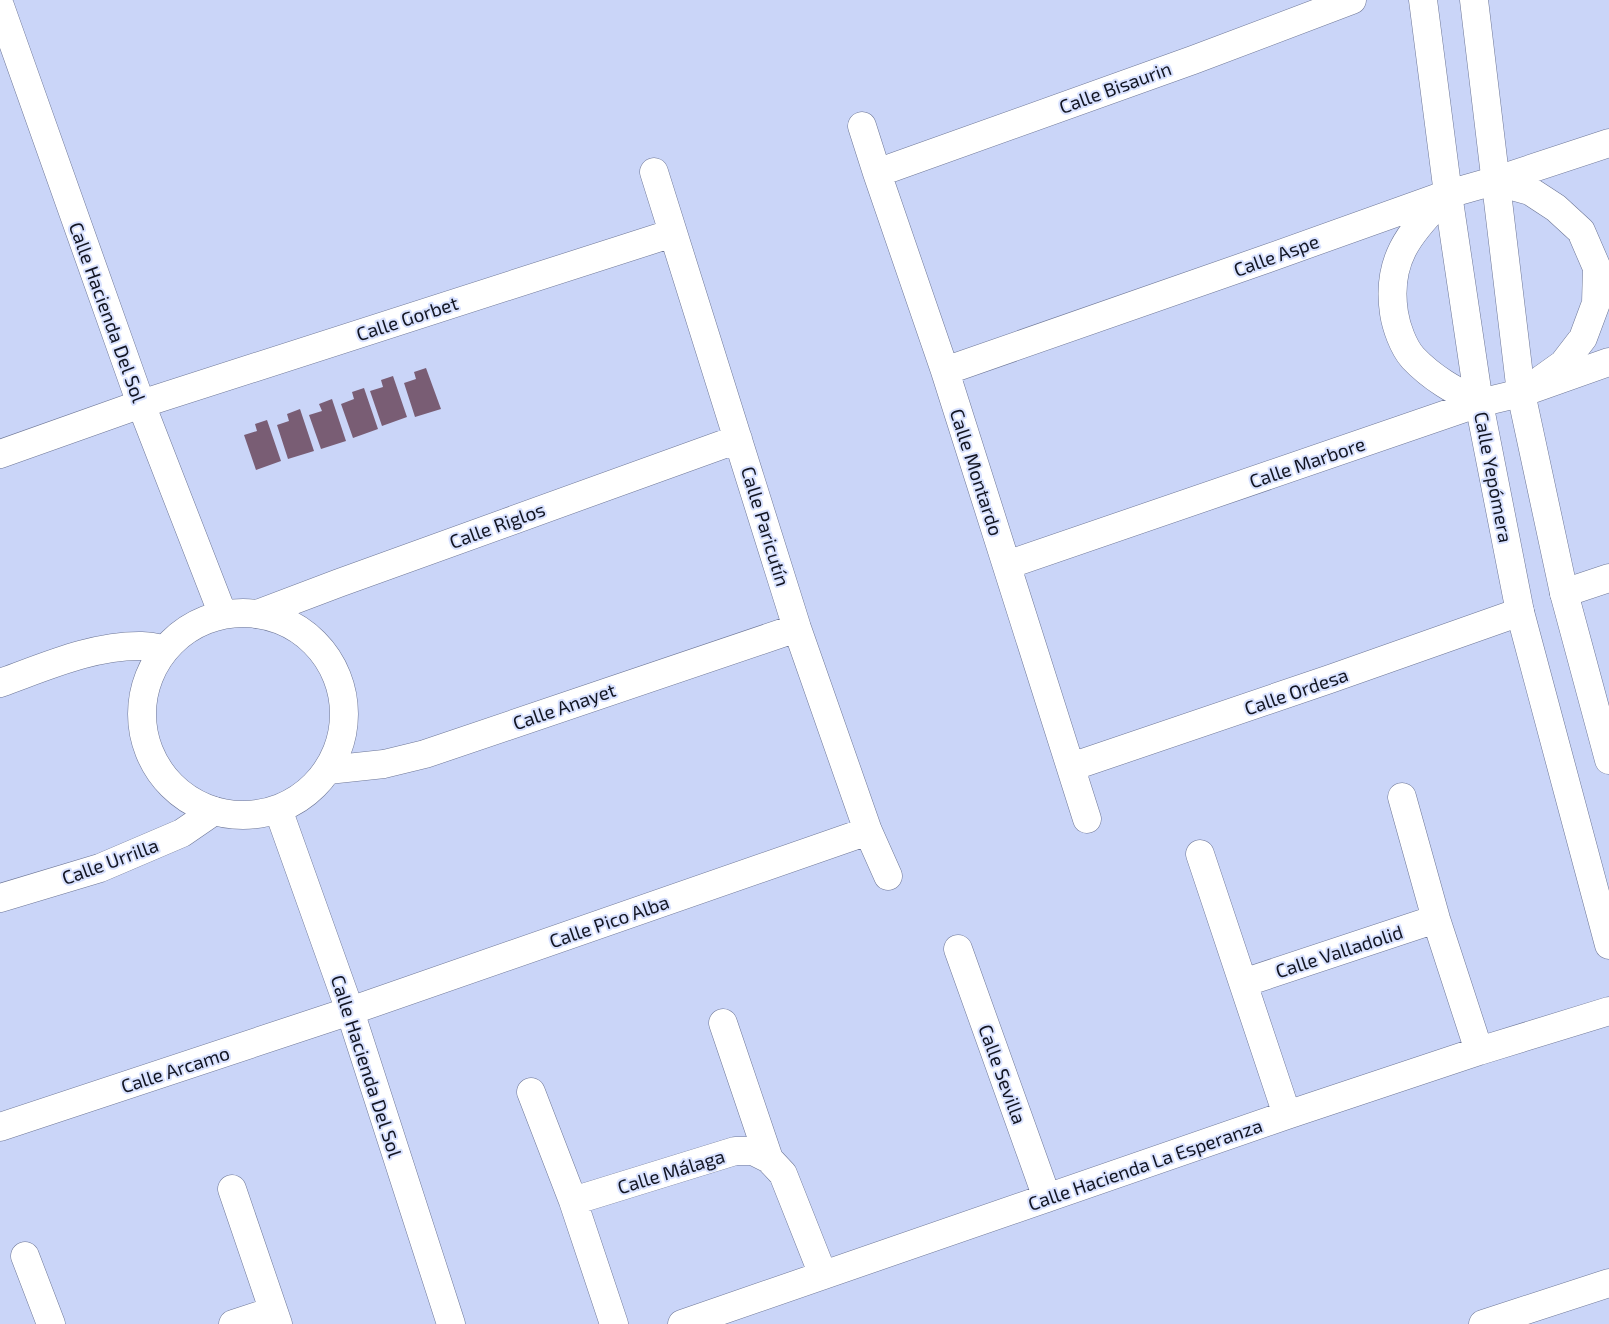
<svg xmlns="http://www.w3.org/2000/svg" width="1609" height="1324" font-family="'Exo 2',sans-serif">
  <style>
    .building { fill: #795d74 }
    .lines { fill: none; stroke-linecap: round; stroke-linejoin: round }
    .minor-casing { stroke: #6d7696; stroke-width: 29 }
    .tertiary-casing { stroke: #6d7696; stroke-width: 29 }
    .secondary-casing { stroke: #6d7696; stroke-width: 29 }
    .minor { stroke: #fff; stroke-width: 28 }
    .tertiary { stroke: #fff; stroke-width: 28 }
    .secondary { stroke: #fff; stroke-width: 28 }
    .labels { text-anchor: middle; dominant-baseline: central; stroke-width: 4; stroke-linejoin: round; paint-order: stroke }
    .street-label { font-size: 19px; fill: #121522; stroke: #d9e2ff }
  </style>
  <rect width="100%" height="100%" fill="#cad5f8"/>
  <!-- building -->
  <path class="building" d="M426 368 441 409 415 417 404 383 416 379 414 372Z
    M393 376 407 417 382 426 370 391 383 387 381 380Z
    M364 388 378 429 353 438 341 404 354 399 352 392Z
    M332 399 346 441 321 449 309 415 322 411 319 404Z
    M300 409 314 451 288 459 277 425 289 421 287 414Z
    M267 420 281 461 256 470 244 435 257 431 255 424Z"/>
  <g class="lines">
    <defs>
      <path id="minor" d="M862 126 877 173 945 371 1087 819
        M654 172 797 628 868 831 888 876
        M877 173 1193 60 1352 0
        M1494 181 1530 191 1556 208 1581 231 1597 268 1596 303 1583 338 1563 364 1542 379
        M1443 199C1409 233 1386 261 1394 313 1396 326 1403 347 1413 358 1433 379 1454 390 1479 403
        M945 371 1266 259 1448 194 1494 181 1609 143
        M0 454 141 404 673 233
        M1007 565 1479 403 1521 393 1609 362
        M1564 593 1609 578
        M257 614 339 583 738 439
        M0 683C45 667 93 645 142 646 149 646 157 648 165 649
        M1071 767 1330 679 1520 612
        M328 770 384 764 425 754 797 628
        M1402 797 1436 919 1479 1051
        M1200 854 1287 1115
        M0 898 100 868 182 833 214 811
        M958 949 1047 1198
        M1243 983 1436 919
        M723 1023 769 1159 783 1174 823 1275
        M531 1092 573 1201 614 1324
        M0 1127 350 1011 868 831
        M232 1189 278 1324
        M573 1201 735 1151H753L769 1159
        M25 1256 51 1324
        M233 1324 273 1311
        M682 1324 1287 1115 1479 1051 1609 1011
        M1483 1324 1609 1283"/>
      <path id="tertiary" d="M0 6 141 404 223 615
        M142 714a101 101 0 1 1 202 0a101 101 0 1 1-202 0Z
        M278 809 350 1011 451 1324"/>
      <path id="secondary" d="M1423 0 1448 194 1479 403 1520 612 1609 945
        M1474 0 1521 393 1564 593 1609 760"/>
    </defs>
    <!-- minor casing -->
    <use href="#minor" class="minor-casing"/>
    <!-- tertiary casing -->
    <use href="#tertiary" class="tertiary-casing"/>
    <!-- secondary casing -->
    <use href="#secondary" class="secondary-casing"/>
    <!-- minor -->
    <use href="#minor" class="minor"/>
    <!-- tertiary -->
    <use href="#tertiary" class="tertiary"/>
    <!-- secondary -->
    <use href="#secondary" class="secondary"/>
  </g>
  <g class="labels">
    <!-- street labels -->
    <g class="street-label">
      <text transform="translate(1115 87) rotate(-20)">Calle Bisaurin</text>
      <text transform="translate(1276 255) rotate(-20)">Calle Aspe</text>
      <text transform="translate(108 312) rotate(70)">Calle Hacienda Del Sol</text>
      <text transform="translate(407 318) rotate(-18)">Calle Gorbet</text>
      <text transform="translate(1307 462) rotate(-19)">Calle Marbore</text>
      <text transform="translate(977 472) rotate(72)">Calle Montardo</text>
      <text transform="translate(1494 477) rotate(79)">Calle Yepómera</text>
      <text transform="translate(497 525) rotate(-20)">Calle Riglos</text>
      <text transform="translate(766 526) rotate(73)">Calle Paricutín</text>
      <text transform="translate(1296 691) rotate(-19)">Calle Ordesa</text>
      <text transform="translate(564 706) rotate(-19)">Calle Anayet</text>
      <text transform="translate(110 861) rotate(-20)">Calle Urrilla</text>
      <text transform="translate(609 921) rotate(-19)">Calle Pico Alba</text>
      <text transform="translate(1339 951) rotate(-18)">Calle Valladolid</text>
      <text transform="translate(367 1066) rotate(72)">Calle Hacienda Del Sol</text>
      <text transform="translate(175 1069) rotate(-18)">Calle Arcamo</text>
      <text transform="translate(1003 1074) rotate(70)">Calle Sevilla</text>
      <text transform="translate(1145 1164) rotate(-19)">Calle Hacienda La Esperanza</text>
      <text transform="translate(671 1171) rotate(-17)">Calle Málaga</text>
    </g>
  </g>
</svg>
